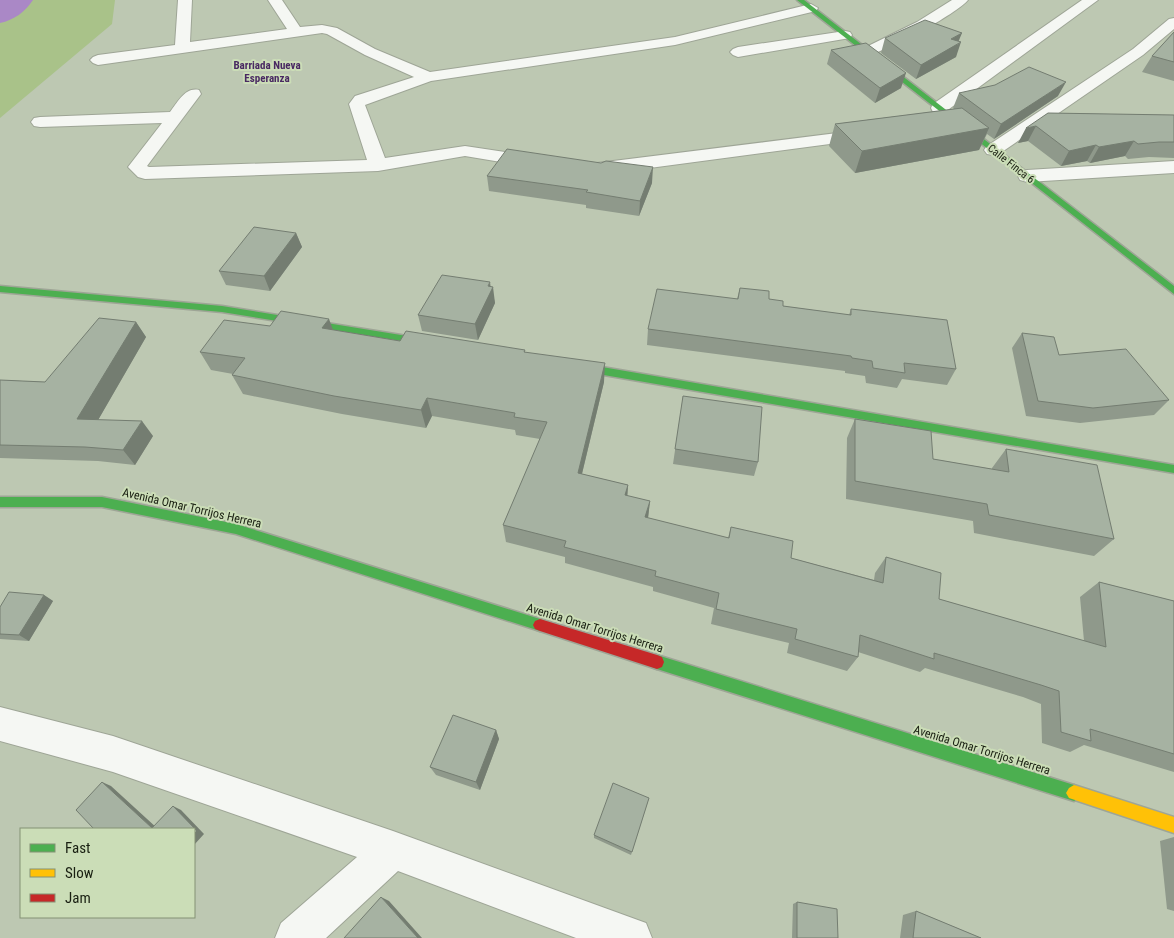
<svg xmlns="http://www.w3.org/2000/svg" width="1174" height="938" font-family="'Roboto Condensed',sans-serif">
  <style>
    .green { fill: #a9c289 }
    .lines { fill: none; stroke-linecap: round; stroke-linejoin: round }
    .river { fill: #aa88c6; fill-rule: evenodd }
    .street-casing { stroke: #9ea596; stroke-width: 2 }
    .fast-casing { stroke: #9ea596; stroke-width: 3 }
    .slow-casing { stroke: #9ea596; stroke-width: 3 }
    .jam-casing { stroke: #9ea596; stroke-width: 3 }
    .street { fill: #f5f7f3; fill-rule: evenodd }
    .fast { fill: #4caf50; fill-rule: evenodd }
    .slow { fill: #ffc107; fill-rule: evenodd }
    .jam { fill: #c62828; fill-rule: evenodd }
    .wall { fill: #8f998b }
    .shaded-wall { fill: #747d71 }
    .building { fill: #a6b2a2; stroke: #747d71 }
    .labels { text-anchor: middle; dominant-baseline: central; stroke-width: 4; stroke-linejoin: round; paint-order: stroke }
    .far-neighbourhood-label { font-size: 11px; font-weight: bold; fill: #492962; stroke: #cbddb7 }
    .far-street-label { font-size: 11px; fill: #191f11; stroke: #cbddb7 }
    .street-label { font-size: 12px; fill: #191f11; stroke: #cbddb7 }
  </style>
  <rect width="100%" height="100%" fill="#bdc8b2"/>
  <!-- green -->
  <path class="green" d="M0 0H115L112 24 0 118Z"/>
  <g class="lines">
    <!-- river -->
    <path class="river" d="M0 0H33C25 12 14 20 0 23Z"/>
    <defs>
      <path id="street" d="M178 0H192L190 42 287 29 268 0H282L300 27 322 25 337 28 375 49 430 72 675 37 811 4 818 8 816 11 675 45 431 81 365 105 385 158 465 146 544 158 546 162 544 166 537 168 465 156 378 171 145 179 138 177 128 167 162 123 40 127 34 126 31 122 34 118 40 117 170 112C178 102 185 87 199 90L201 94 147 166 149 167 367 160 349 104 355 96 414 77 365 55 327 34 322 33 98 65 93 63 90 60 93 57 98 55 175 45Z
        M952 0H968C958 13 876 59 862 55L859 52 862 49 917 22Z
        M1082 0H1098L945 112H933L931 108 933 104Z
        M1174 18V29L1143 55 999 154 993 155 987 154 984 150 987 146 1133 49 1169 19Z
        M845 31 850 32 852 35 850 38 738 57 733 55 730 52 733 49 738 47Z
        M869 129 875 130 878 134 875 138 597 175 590 173 588 169 590 165 597 163Z
        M1174 161V173L1027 182 1020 180 1018 176 1020 172 1027 170Z
        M0 707 113 736 393 831 646 923 652 938H576L398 871 326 938H275L281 923 357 857 113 772 0 741Z"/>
      <path id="fast" d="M797 0H804L1174 286V294Z
        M0 286 222 306 438 341 443 344 438 347 222 312 0 292Z
        M567 361 1174 465V473L563 368 562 365Z
        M0 497H102L236 524 540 619 545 621 547 625 545 629 540 631 236 534 102 507H0Z
        M657 655 1074 785 1079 788 1082 793 1079 798 1074 801 657 669 652 667 650 662 652 657Z"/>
      <path id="slow" d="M1074 785 1174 817V833L1069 798 1066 793 1069 788Z"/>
      <path id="jam" d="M540 619 657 655 662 657 664 662 662 667 657 669 540 631 535 629 533 625 535 621Z"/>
    </defs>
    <!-- street casing -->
    <use href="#street" class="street-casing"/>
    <!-- fast casing -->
    <use href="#fast" class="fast-casing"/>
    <!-- slow casing -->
    <use href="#slow" class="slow-casing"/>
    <!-- jam casing -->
    <use href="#jam" class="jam-casing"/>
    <!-- street -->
    <use href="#street" class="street"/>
    <!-- fast -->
    <use href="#fast" class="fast"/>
    <!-- slow -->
    <use href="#slow" class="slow"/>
    <!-- jam -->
    <use href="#jam" class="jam"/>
  </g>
  <!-- wall -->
  <path class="wall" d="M1174 32V81L1142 72 1152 56Z
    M885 38 958 41 956 57 916 79 881 53Z
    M831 50 901 88 875 103 827 64Z
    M959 93 1058 96 994 139 987 134 979 150 855 173 829 146 835 124 954 109 953 108Z
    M1048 113 1174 115V158L1149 157 1128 159 1125 156 1090 163 1087 161 1061 166 1028 141 1018 143Z
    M487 176 652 183 639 216 586 208V205L489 191Z
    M296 233 302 247 270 291 226 285 219 271Z
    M491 287 495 303 478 340 422 331 418 315Z
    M740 288 769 299 783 306 849 315 851 309 956 369 947 385 902 379 897 388 866 383 865 376 845 373V371L647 345 648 329 737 299Z
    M136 322 146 337 98 420 153 436 135 465 98 461 0 458V380L45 382Z
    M270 326 333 330 400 341 525 350V352L604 382 582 474 628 485 627 496 650 501 648 518 728 538 731 527 791 558 874 580 875 573 886 557 939 599 1084 641 1080 597 1099 582 1174 601V772L1084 745 1070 752 1042 743 1041 704 1023 697 925 668 920 672 858 652V657L847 671 787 653 789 643 711 624 714 608 653 591V587L565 563V557L506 542 503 525 540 439 516 435 515 430 432 416 426 428 342 414 243 394 232 375 233 374 211 370 200 352Z
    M1022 333 1059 355 1169 400 1154 415 1080 423 1026 416 1012 348Z
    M683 396 758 462 754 476 673 464Z
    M855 419 933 459 992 469V468L1006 449 1114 539 1094 556 974 533 973 521 846 499 847 438Z
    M44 595 53 601 29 641 0 639V607Z
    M496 730 499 739 480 790 436 775 430 767Z
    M649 798 631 855 594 838V835Z
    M1174 837V911L1167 909 1160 841Z
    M797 902 838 938H792L793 904Z
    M916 911 981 938H900L903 915Z"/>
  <!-- shaded-wall -->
  <path class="shaded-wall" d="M962 33 957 45 961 42 956 57 916 79 921 65 951 39Z
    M906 73 901 88 875 103 880 88Z
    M1066 82 1058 96 994 139 1001 124Z
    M1036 126 1028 141 1018 143 1026 128Z
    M989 128 979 150 855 173 862 151Z
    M1134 141 1125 156 1090 163 1099 147Z
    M1096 145 1087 161 1061 166 1069 151Z
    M653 167 652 183 639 216 640 201Z
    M296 233 302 247 270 291 264 276Z
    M490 282 491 290 493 287 495 303 478 340 475 324Z
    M329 319 336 338 322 328Z
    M136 322 146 337 90 434 77 419Z
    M605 363 604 382 578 490V473Z
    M427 398 432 416 426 428 421 410Z
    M142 421 153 436 135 465 123 450Z
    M628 485 627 502 625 495Z
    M650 501 648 518 645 517Z
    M44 595 53 601 29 641 19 635Z
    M496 730 499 739 480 790 476 782Z
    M102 782 111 786 158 829 152 828Z
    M173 806 181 810 204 834 194 845V834Z
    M381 897 389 901 422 938H418Z"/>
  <!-- building -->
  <path class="building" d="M925 20 962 33 951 39 961 42 921 65 885 38Z
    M1174 32V62L1152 56Z
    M866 43 906 73 880 88 831 50Z
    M1029 67 1066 82 1001 124 959 93 995 85Z
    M962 108 989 128 862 151 835 124Z
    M1048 113 1174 115V142H1159L1138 144 1134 141 1099 147 1096 145 1069 151 1036 126 1026 128Z
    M507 149 601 163 606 161 653 167 640 201 586 192 588 190 487 176Z
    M254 227 296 233 264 276 219 271Z
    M442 275 490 282 488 286 493 287 475 324 418 315Z
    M740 288 769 291V299L783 301V306L851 315V309L947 320 956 369 904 363 905 373 873 368 872 361 852 358 851 356 648 329 657 289 738 299Z
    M281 311 329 319 322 328 400 341 406 331 525 350 524 352 605 363 578 473 628 485 625 495 650 501 645 517 729 538 731 527 793 541 791 558 883 583 886 557 941 573 939 599 1106 647 1099 582 1174 601V754L1090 729 1091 741 1061 732 1059 691 1041 685 934 653V659L860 635 858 657 795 639 797 629 716 609 719 593 655 576 656 571 564 547 566 541 503 525 547 422 514 417 515 413 427 398 421 410 334 396 232 375 245 358 200 352 224 320 270 326Z
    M99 318 136 322 77 419 142 421 123 450 85 447 0 445V380L45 382Z
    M1022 333 1054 337 1059 355 1126 349 1169 400 1093 408 1038 401Z
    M683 396 762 407 758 462 675 449Z
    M855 419 931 431 933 459 1009 472 1006 449 1097 465 1114 539 989 515 987 504 855 481Z
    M9 592 44 595 19 635 0 634V607Z
    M453 715 496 730 476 782 430 767Z
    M102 782 152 828 173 806 197 831 194 834V829H94L76 810Z
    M613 783 649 798 632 852 594 835Z
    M381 897 418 938H344Z
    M797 902 837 909 838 938H797Z
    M916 911 981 938H913Z"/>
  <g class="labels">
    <!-- far-neighbourhood labels -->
    <g class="far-neighbourhood-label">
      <text x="267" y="65">Barriada Nueva<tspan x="267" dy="13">Esperanza</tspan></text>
    </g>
    <!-- far-street labels -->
    <g class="far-street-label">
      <text transform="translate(1011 164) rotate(38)">Calle Finca 6</text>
    </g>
    <!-- street labels -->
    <g class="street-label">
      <text transform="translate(192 508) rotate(13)">Avenida Omar Torrijos Herrera</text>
      <text transform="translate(595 628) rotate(17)">Avenida Omar Torrijos Herrera</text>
      <text transform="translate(982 750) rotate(17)">Avenida Omar Torrijos Herrera</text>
    </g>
  </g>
  <!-- legend -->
  <rect x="20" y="828" width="175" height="90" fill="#cbddb7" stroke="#849175"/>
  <rect x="30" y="844" width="25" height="8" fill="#4caf50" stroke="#849175"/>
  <text x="65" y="853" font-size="15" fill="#191f11">Fast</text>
  <rect x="30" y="869" width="25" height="8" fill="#ffc107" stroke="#849175"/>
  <text x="65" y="878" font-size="15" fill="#191f11">Slow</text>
  <rect x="30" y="894" width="25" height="8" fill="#c62828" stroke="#849175"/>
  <text x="65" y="903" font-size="15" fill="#191f11">Jam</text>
</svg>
